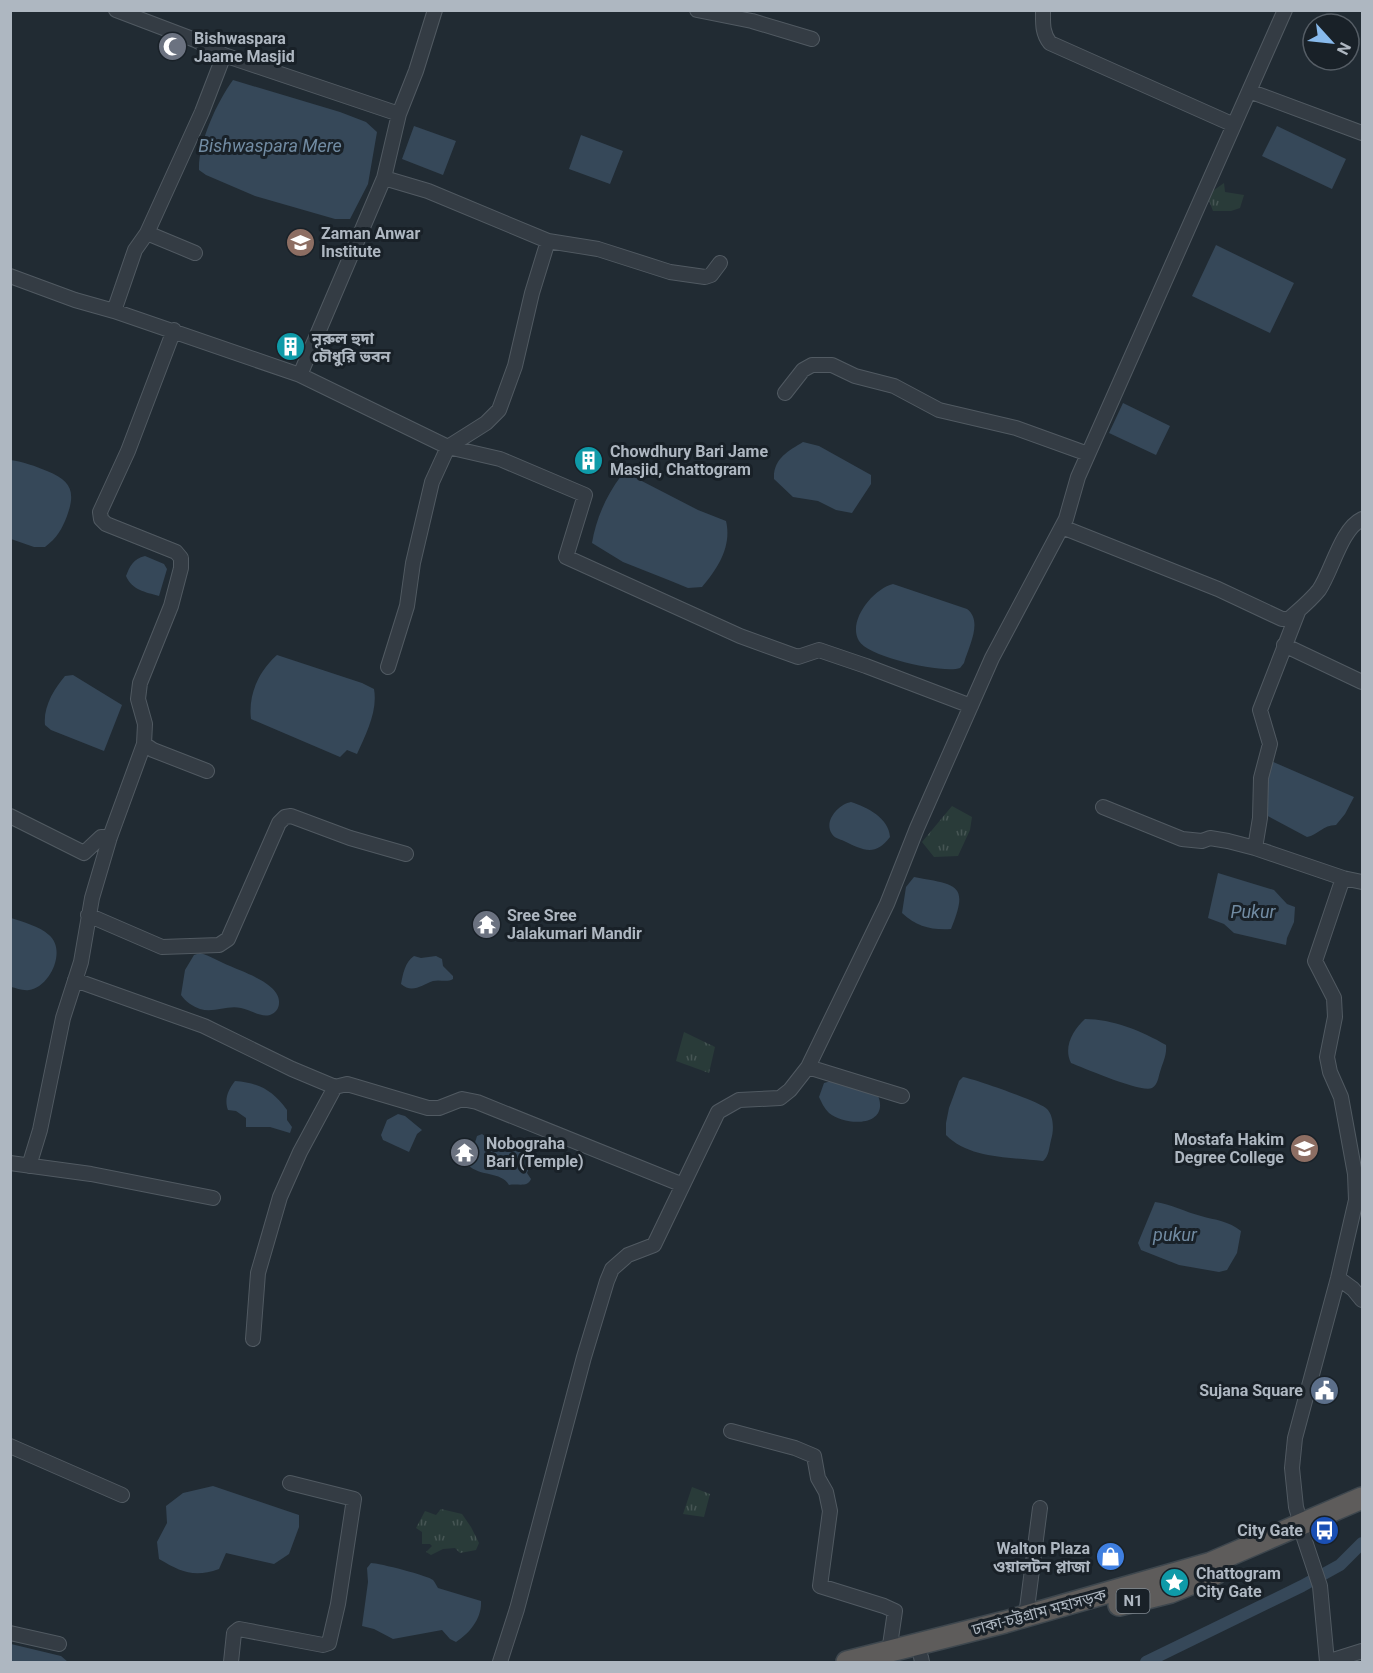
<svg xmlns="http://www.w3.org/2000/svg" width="1373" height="1673" font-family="Roboto,'Noto Sans Bengali',sans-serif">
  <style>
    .park { fill: url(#park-tufts) }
    .water { fill: #364859 }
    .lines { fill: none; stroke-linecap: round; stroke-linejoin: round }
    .canal { stroke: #364859; stroke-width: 12 }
    .minor-casing { stroke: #515a62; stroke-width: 16 }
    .trunk-casing { stroke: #3e474e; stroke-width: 24 }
    .minor { stroke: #343c44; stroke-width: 14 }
    .trunk { stroke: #5e5c5b; stroke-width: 21 }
    .labels { text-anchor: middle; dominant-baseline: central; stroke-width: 6; stroke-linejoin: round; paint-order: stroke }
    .shield { fill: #192128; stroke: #818a93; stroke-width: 1.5 }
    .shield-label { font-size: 15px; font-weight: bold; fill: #aeb7c1 }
    .poi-label { font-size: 16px; font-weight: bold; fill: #aeb7c1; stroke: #192128; text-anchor: start }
    .street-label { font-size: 16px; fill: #aeb7c1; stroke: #192128 }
    .water-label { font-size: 18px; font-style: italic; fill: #718ba2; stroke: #192128 }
  </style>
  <defs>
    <pattern id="park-tufts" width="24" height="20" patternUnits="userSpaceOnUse" patternTransform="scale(1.5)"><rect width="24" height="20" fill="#293b39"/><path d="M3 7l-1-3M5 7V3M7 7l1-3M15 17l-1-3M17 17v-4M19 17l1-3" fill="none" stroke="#465554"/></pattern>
  </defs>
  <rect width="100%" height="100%" fill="#212b33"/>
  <!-- park -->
  <path class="park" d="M1224 183 1225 192 1244 195 1240 208 1231 211H1213L1207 195Z
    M952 806 972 817 970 830 958 856 934 857 922 842Z
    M684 1032 715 1047 709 1073 676 1061Z
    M692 1487 710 1494 704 1517 683 1514Z
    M441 1509 462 1514 471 1527 479 1543 476 1550 460 1553 455 1548 443 1549 431 1555 426 1552 432 1546 430 1544H422V1532L416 1528 425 1511 436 1515Z"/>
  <!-- water -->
  <path class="water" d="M233 80 340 112 366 122 377 132 368 184 350 219H335L255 196 206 175 199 170C198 143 217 102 233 80Z
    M414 126 456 141 443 175 402 159Z
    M1277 126 1346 159 1332 189 1262 156Z
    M581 135 623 151 610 184 569 169Z
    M1216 245 1294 283 1270 333 1192 296Z
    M1123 403 1170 426 1156 455 1109 433Z
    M803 442 819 446 871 475V484L852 513 836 510 818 501 793 497 774 479C773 459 788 451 803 442Z
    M10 460C24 462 35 466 47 471 71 481 76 491 67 516 62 529 57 538 45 547H34L11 539Z
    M621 476 634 477 698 510 726 521C732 546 718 568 702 587L688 588 671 581 623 562 592 543C596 519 606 496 621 476Z
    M145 556 164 564 167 569 159 596C145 592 132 590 126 576 130 566 133 559 145 556Z
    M893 584 967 609C983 621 969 646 964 663L960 668C944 674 868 657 859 641 847 621 873 589 893 584Z
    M277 655 362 683 374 689C378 711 366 734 357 754L347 750 340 757 251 719C248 694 259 671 277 655Z
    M73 675 122 705 104 751 51 730 45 725C43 707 54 689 65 676Z
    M1271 761 1354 797 1345 814 1336 825C1323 825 1318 835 1307 837L1264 814 1265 771Z
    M851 802C867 807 889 818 890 837 875 857 863 850 844 841 840 839 834 838 832 834 823 821 839 804 851 802Z
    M1218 873 1274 890 1287 904 1295 907 1294 922 1287 938 1286 945 1234 933 1224 924 1208 918Z
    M914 877C956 885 970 883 951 929 931 930 917 927 902 913L906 887Z
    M11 918C23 922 39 926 49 935 67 950 50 987 29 990 23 991 16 988 11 987Z
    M200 953C211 956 220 962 230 966 243 972 281 984 279 1003 279 1008 276 1012 272 1014 263 1019 251 1010 241 1008 227 1005 214 1013 200 1009 192 1006 186 1002 181 995L185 970 194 955Z
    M414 956 421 958 436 956 442 959 443 966 453 976V979C446 983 441 979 433 981 422 985 412 994 401 984 403 974 405 962 414 956Z
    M1085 1019C1112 1019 1142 1031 1166 1045 1167 1055 1163 1062 1160 1072 1158 1078 1158 1084 1152 1088 1141 1093 1084 1068 1071 1063 1063 1047 1073 1030 1085 1019Z
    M963 1077C974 1079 1041 1102 1047 1109 1054 1116 1054 1131 1051 1140 1049 1148 1049 1156 1043 1161 1011 1157 969 1159 946 1135V1123L949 1108 959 1081Z
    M838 1079 876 1091C894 1126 848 1128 829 1113 824 1108 822 1103 819 1097L824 1083Z
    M235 1081C260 1083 273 1091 287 1110V1120L292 1127 290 1133 270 1127H246V1118L236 1111 228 1110C224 1099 228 1090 235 1081Z
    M398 1114 405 1116 422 1130 417 1134 409 1152 383 1140 381 1135 387 1120Z
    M482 1134 490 1140 507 1144 530 1155 532 1160 527 1173 531 1179C527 1188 518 1183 509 1185 501 1171 480 1177 468 1165L477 1136Z
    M1155 1202C1171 1204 1185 1212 1201 1216 1215 1220 1229 1221 1241 1231L1237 1253 1227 1270 1219 1272 1179 1265 1141 1250 1138 1243Z
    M213 1486 299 1515V1527L289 1554 274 1564 226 1553 219 1569C194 1578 181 1572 159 1559L157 1542 167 1523 166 1506 183 1493Z
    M371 1563C379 1563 429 1576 433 1580 435 1582 436 1585 438 1588L481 1601C482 1618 470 1633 456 1642L450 1639 442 1630 393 1639 374 1629 362 1626 368 1582 367 1568Z
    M11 1644 61 1656 68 1662H11Z"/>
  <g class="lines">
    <!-- canal -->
    <path class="canal" d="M1146 1662 1302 1586 1340 1565 1362 1543"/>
    <defs>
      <path id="minor" d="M116 10 195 40 224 55 399 114 384 178
        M697 10 752 21 812 39
        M1043 10C1043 23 1042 33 1050 43L1234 125
        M1249 91 1362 133
        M399 114 416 71 435 10
        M147 233 202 112 224 55
        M10 276 75 300 114 311 135 250 147 233 195 253
        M114 311 300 375 384 178 428 191 548 241 598 249 670 272 705 277 711 275 720 263
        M300 375 448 447 500 459 585 495 566 557 740 636 798 657 819 650 866 666 971 706
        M785 393 803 370 812 365H832L855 376 894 386 939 410 1016 428 1088 454
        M1062 527 1218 589 1282 619H1289C1299 610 1311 600 1319 590 1332 571 1341 529 1362 519
        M1284 645 1362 682
        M388 667 407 606 413 563 432 482 448 447 486 423 499 410 515 366 532 293 548 241
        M144 744 153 750 207 771
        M1103 807 1182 839 1202 841 1210 838 1228 841 1255 848 1343 878
        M10 816 84 853 101 837H110
        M1255 848 1260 818 1261 778 1270 744 1260 710 1298 612
        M88 915 162 947 219 945 228 939 279 823 285 817 291 816 350 838 406 854
        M75 980 204 1026 292 1069 335 1087 347 1084 428 1108H439L462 1099 477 1102 683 1185
        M808 1067 902 1096
        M10 1163 91 1174 213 1198
        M29 1166 40 1130 63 1018 81 962 92 898 110 837 144 744 145 724 138 699 140 683 171 606 181 568V558L176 552 106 524 101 519 100 512 128 451 174 330
        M1338 1278 1353 1289 1362 1300
        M253 1339 258 1273 280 1197 300 1152 335 1087
        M731 1431 795 1448 814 1456 818 1478 826 1492 830 1511 820 1586 884 1606 895 1611 889 1652
        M10 1446 122 1495
        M1301 1524 1296 1507 1292 1468 1295 1438 1338 1278 1356 1200 1355 1174 1341 1097 1330 1072 1327 1057 1335 1017 1334 998 1315 961 1343 878 1362 882
        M1304 1538 1320 1586 1327 1662
        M1026 1616 1040 1508
        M10 1633 59 1644
        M921 1657 922 1662
        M231 1662 234 1633 239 1629 323 1645 329 1643 338 1604 354 1499 290 1483
        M500 1662 517 1609 584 1357 607 1281 612 1269 628 1255 654 1245 718 1112 739 1100 780 1098 790 1090 808 1067 887 904 917 828 992 658 1066 519 1078 477 1285 10
        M1327 1662 1362 1651"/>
      <path id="trunk" d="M1119 1605 1171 1592 1215 1574
        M847 1662 1005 1622 1211 1563 1362 1498"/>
    </defs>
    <!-- minor casing -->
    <use href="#minor" class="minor-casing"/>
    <!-- trunk casing -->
    <use href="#trunk" class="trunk-casing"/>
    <!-- minor -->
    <use href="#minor" class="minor"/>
    <!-- trunk -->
    <use href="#trunk" class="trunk"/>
  </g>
  <!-- icons -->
  <defs>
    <symbol id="mosque-disc" viewBox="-11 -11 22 22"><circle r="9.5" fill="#6b7280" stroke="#192128"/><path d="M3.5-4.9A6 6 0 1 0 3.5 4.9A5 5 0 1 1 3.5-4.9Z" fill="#fff"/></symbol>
    <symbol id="school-disc" viewBox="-11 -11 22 22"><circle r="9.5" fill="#8d6e63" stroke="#192128"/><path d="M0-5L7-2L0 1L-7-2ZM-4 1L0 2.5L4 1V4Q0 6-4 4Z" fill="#fff"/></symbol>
    <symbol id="building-disc" viewBox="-11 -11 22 22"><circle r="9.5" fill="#0f9aa8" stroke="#192128"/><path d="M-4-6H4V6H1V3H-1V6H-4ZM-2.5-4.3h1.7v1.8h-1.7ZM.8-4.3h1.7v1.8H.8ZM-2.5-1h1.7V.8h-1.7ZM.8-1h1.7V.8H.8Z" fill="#fff"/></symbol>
    <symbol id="temple-disc" viewBox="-11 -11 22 22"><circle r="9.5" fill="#6b7280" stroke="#192128"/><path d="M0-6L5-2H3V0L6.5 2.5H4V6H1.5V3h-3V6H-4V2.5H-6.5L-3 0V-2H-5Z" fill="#fff"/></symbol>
    <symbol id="university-disc" viewBox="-11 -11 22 22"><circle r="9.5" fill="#8d6e63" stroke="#192128"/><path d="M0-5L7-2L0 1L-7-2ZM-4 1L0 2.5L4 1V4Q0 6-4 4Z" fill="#fff"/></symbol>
    <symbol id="civic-disc" viewBox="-11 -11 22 22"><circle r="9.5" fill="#5c6f8a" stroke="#192128"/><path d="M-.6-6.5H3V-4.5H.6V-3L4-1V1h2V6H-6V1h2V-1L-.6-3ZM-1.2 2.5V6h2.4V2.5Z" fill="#fff"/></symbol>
    <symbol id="bus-disc" viewBox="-11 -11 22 22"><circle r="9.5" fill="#1a4fb4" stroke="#192128"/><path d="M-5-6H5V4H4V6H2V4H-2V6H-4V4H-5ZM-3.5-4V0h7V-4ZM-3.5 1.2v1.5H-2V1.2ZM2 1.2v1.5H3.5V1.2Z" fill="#fff"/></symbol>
    <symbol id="shop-disc" viewBox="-11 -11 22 22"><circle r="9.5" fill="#3f7fe0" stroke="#192128"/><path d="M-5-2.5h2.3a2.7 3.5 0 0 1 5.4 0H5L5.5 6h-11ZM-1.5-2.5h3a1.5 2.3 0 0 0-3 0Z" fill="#fff"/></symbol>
    <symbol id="sight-disc" viewBox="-11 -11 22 22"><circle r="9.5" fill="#0f9aa8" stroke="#192128"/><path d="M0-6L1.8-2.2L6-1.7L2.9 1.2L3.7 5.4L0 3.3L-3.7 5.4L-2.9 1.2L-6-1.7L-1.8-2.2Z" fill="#fff"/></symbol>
  </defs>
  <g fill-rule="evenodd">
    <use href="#mosque-disc" x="156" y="30" width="33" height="33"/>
    <use href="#school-disc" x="284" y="226" width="33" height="33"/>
    <use href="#building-disc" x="274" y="330" width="33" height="33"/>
    <use href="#building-disc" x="572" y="444" width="33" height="33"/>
    <use href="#temple-disc" x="470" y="908" width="33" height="33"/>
    <use href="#university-disc" x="1288" y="1132" width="33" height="33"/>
    <use href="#temple-disc" x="448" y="1136" width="33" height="33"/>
    <use href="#civic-disc" x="1308" y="1374" width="33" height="33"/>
    <use href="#bus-disc" x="1308" y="1514" width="33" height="33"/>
    <use href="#shop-disc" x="1094" y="1540" width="33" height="33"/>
    <use href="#sight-disc" x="1158" y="1566" width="33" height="33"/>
  </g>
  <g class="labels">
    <!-- shield labels -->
    <rect class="shield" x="1116.5" y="1589" width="33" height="24" rx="4.5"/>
    <g class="shield-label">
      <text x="1133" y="1601">N1</text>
    </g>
    <!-- poi labels -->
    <g class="poi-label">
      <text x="194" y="38">Bishwaspara<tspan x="194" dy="18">Jaame Masjid</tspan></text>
      <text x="321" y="233">Zaman Anwar<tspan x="321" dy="18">Institute</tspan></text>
      <text x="312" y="338">নুরুল হুদা<tspan x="312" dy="18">চৌধুরি ভবন</tspan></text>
      <text x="610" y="451">Chowdhury Bari Jame<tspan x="610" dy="18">Masjid, Chattogram</tspan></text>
      <text x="507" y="915">Sree Sree<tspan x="507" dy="18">Jalakumari Mandir</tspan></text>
      <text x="1284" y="1139" text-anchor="end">Mostafa Hakim<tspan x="1284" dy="18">Degree College</tspan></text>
      <text x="486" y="1143">Nobograha<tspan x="486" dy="18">Bari (Temple)</tspan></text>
      <text x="1303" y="1390" text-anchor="end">Sujana Square</text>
      <text x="1303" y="1530" text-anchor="end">City Gate</text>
      <text x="1090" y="1548" text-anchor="end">Walton Plaza<tspan x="1090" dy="18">ওয়ালটন প্লাজা</tspan></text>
      <text x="1196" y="1573">Chattogram<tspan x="1196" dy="18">City Gate</tspan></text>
    </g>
    <!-- street labels -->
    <g class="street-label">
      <text transform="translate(1039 1612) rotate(-15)">ঢাকা-চট্টগ্রাম মহাসড়ক</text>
    </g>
    <!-- water labels -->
    <g class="water-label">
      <text x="270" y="145">Bishwaspara Mere</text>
      <text x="1253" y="911">Pukur</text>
      <text x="1175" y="1234">pukur</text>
    </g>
  </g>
  <!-- border -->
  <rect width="1373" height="1673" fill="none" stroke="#aeb7c1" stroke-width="24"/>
  <!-- north arrow -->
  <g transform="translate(1331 42) rotate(117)"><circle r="28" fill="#192128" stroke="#555d65" stroke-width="1.5"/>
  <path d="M0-4.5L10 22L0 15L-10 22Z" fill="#88baec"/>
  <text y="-9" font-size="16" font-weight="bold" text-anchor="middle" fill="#aeb7c1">N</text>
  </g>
</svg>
